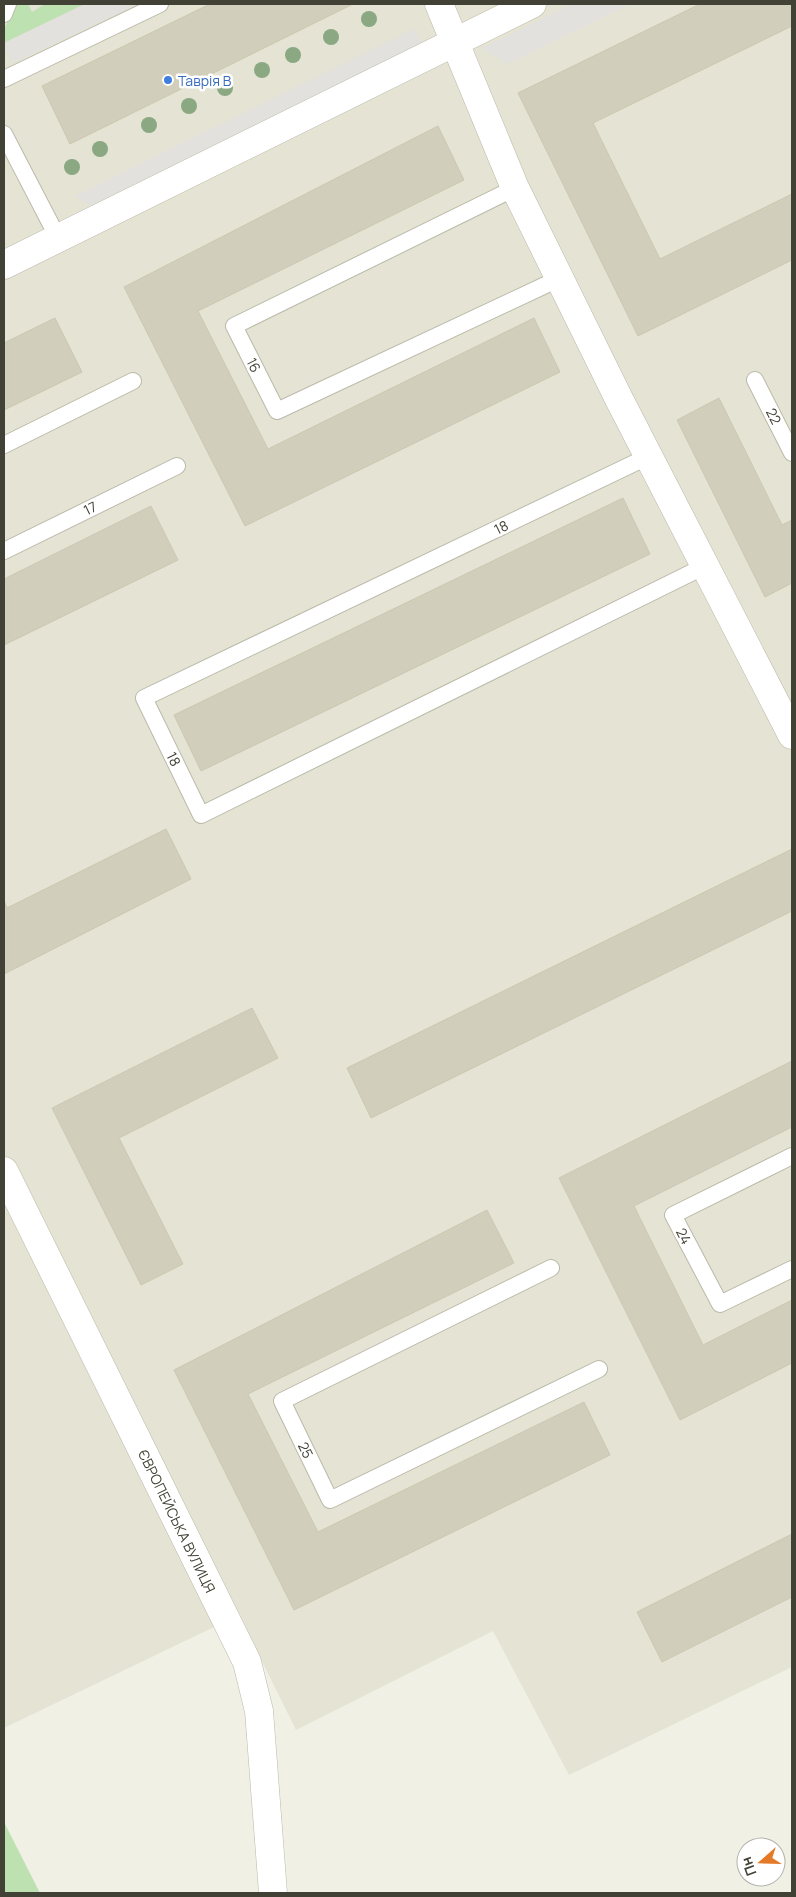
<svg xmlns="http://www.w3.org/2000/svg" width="796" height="1897" font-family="Manrope,sans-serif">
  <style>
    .residential { fill: #e4e3d4 }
    .green { fill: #bee1b1 }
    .parking { fill: #e2e1dd }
    .building { fill: #d1cebc; stroke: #cbc8b0 }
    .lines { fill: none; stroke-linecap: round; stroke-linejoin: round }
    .service-casing { stroke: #bbbaa9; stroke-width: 18 }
    .minor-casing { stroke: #bbbaa9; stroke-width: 29 }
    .service { stroke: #fff; stroke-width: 16 }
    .minor { stroke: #fff; stroke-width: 28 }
    .tree { fill: #8aa881 }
    .shop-dot { fill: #3f7fe0; stroke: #fff; stroke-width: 2 }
    .labels { text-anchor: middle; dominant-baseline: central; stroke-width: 5; stroke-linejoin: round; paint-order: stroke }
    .shop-label { font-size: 14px; fill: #366cbe; stroke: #fff; text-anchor: start }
    .street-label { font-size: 14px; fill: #424135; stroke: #fff }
  </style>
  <rect width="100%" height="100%" fill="#f1f0e5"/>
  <!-- residential -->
  <path class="residential" d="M4 4H792V1667L569 1775 493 1631 296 1730 239 1615 4 1728Z"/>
  <!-- green -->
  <path class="green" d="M17 4H28L32 12 45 4H85L4 43V29Z
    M4 1822 40 1893H4Z"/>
  <!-- parking -->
  <path class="parking" d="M85 4H138L13 63 4 47V43Z
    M573 4H631L507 64 482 48Z
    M414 29 426 47 97 210 75 196Z"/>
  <!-- building -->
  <path class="building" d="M210 4H353L70 144 42 86Z
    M700 4H792V26L593 123 660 259 792 194V260L638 336 518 93Z
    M438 126 464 180 198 311 268 449 534 318 560 372 245 526 124 287Z
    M55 318 82 372 4 410V343Z
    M719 398 782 525 792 520V583L765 597 677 420Z
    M623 498 650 554 201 771 174 715Z
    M151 506 178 560 4 645V579Z
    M166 829 191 879 4 974V901L7 908Z
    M792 849V911L371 1118 347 1068Z
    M252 1008 278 1058 119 1138 183 1264 141 1285 52 1108Z
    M792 1061V1127L634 1206 703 1345 792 1300V1363L680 1420 559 1178Z
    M487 1210 514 1263 248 1394 318 1532 584 1402 610 1455 294 1610 174 1370Z
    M792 1534V1597L662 1662 637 1612Z"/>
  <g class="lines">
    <defs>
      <path id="service" d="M4 14 8 4
        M4 79 160 4
        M4 134 58 238
        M515 188 234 326 277 411 554 281
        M755 380 792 453
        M4 445 133 381
        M645 458 144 698 201 815 705 566
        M4 551 177 466
        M792 1156 673 1215 720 1304 792 1269
        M551 1268 282 1401 330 1500 599 1369"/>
      <path id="minor" d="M439 4 515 188 619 399 792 735
        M4 265 532 4
        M4 1171 247 1662 259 1711 273 1893"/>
    </defs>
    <!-- service casing -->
    <use href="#service" class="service-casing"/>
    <!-- minor casing -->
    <use href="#minor" class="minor-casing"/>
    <!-- service -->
    <use href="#service" class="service"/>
    <!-- minor -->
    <use href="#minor" class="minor"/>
  </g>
  <!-- trees -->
  <g class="tree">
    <circle cx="369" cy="19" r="8"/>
    <circle cx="331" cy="37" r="8"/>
    <circle cx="293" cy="55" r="8"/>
    <circle cx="262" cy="70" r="8"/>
    <circle cx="225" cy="88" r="8"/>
    <circle cx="189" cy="106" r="8"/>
    <circle cx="149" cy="125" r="8"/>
    <circle cx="100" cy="149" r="8"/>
    <circle cx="72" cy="167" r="8"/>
  </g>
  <!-- markers -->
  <circle class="shop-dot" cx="168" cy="80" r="5"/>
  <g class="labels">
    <!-- shop labels -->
    <g class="shop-label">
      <text x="178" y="80">Таврія В</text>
    </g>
    <!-- street labels -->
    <g class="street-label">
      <text transform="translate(254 365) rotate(63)">16</text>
      <text transform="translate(774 416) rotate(63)">22</text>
      <text transform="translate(90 508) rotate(-26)">17</text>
      <text transform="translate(501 527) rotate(-26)">18</text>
      <text transform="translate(174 759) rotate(64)">18</text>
      <text transform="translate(684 1236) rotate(62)">24</text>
      <text transform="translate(306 1450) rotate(64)">25</text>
      <text transform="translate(177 1521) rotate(64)">ЄВРОПЕЙСЬКА ВУЛИЦЯ</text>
    </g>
  </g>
  <!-- border -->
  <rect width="796" height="1897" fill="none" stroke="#424135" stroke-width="10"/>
  <!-- north arrow -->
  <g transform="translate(761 1862) rotate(250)"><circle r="24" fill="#ffffff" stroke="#b3b3ae"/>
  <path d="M0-4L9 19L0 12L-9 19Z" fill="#e47928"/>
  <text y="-8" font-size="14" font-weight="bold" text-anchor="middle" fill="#424135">Пн</text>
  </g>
</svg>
